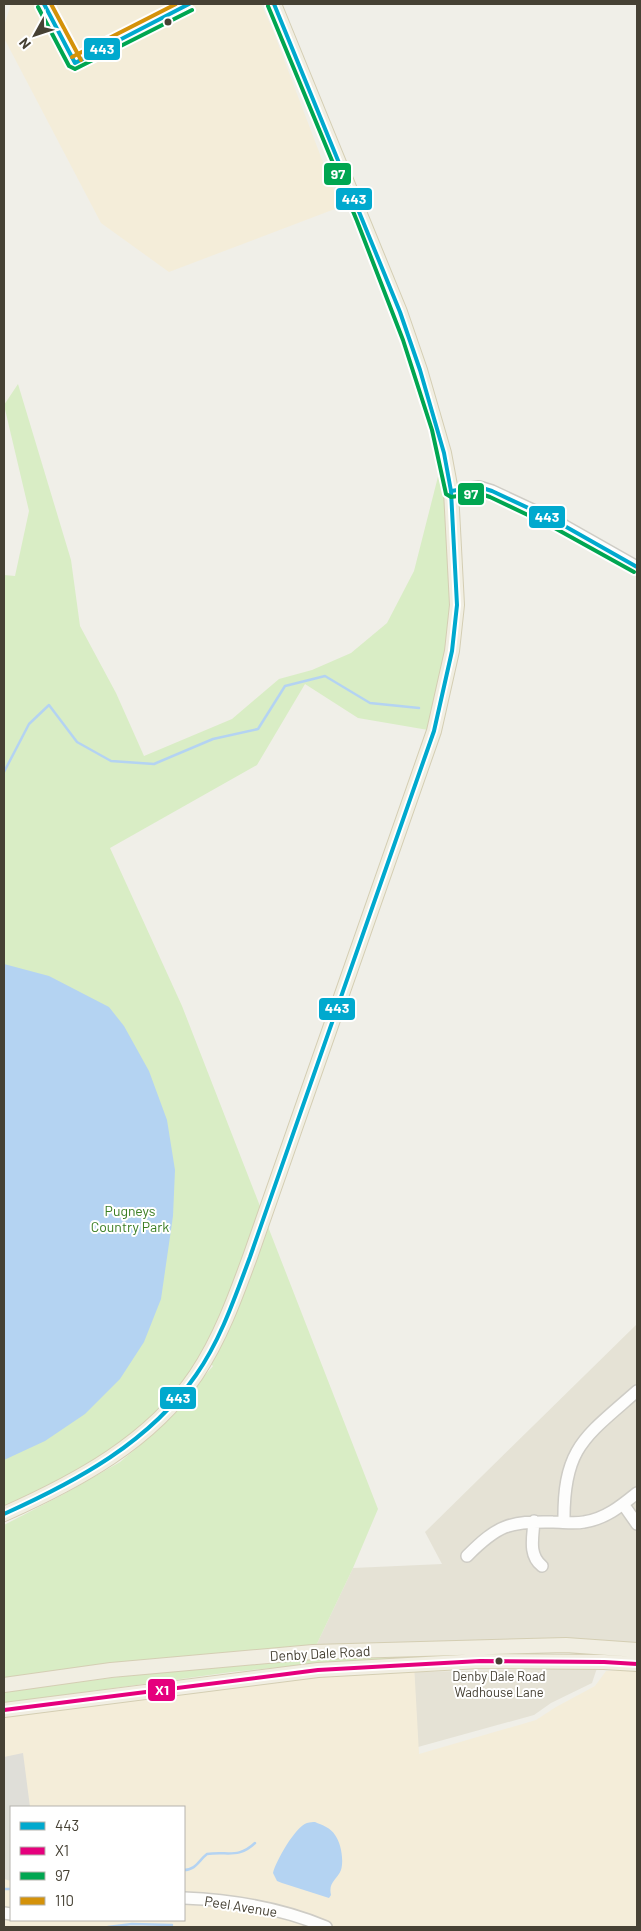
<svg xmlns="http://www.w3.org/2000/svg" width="641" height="1931" font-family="Barlow,sans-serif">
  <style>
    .residential { fill: #e5e2d5 }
    .commercial { fill: #f4edd9; fill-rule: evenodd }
    .green { fill: #d9edc5 }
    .parking { fill: #dfded8 }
    .water { fill: #b4d3f2 }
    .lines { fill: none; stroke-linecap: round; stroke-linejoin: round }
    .stream { stroke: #b4d3f2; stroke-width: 2.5 }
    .minor-casing { stroke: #ceccc5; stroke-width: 14 }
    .major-casing { stroke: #d4ceb3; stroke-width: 16 }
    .minor { stroke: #fdfdfc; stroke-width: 11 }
    .major { stroke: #f1eee2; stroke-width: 14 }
    .bus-1-casing { stroke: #fff; stroke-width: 8 }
    .bus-2-casing { stroke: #fff; stroke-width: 8 }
    .bus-3-casing { stroke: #fff; stroke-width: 8 }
    .bus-4-casing { stroke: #fff; stroke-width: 8 }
    .bus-1 { stroke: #00a9ce; stroke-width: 4 }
    .bus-2 { stroke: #e5007d; stroke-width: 4 }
    .bus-3 { stroke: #00a651; stroke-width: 4 }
    .bus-4 { stroke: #d4920a; stroke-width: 4 }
    .bus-dot { fill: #464134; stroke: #fff; stroke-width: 2 }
    .labels { text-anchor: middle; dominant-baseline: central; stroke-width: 4; stroke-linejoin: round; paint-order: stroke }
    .bus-label { font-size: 13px; fill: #464134; stroke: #fff }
    .park-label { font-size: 14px; fill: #3a7d22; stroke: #fff }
    .street-label { font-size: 14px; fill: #464134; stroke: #fff }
    .line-badge { stroke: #fff; stroke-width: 2 }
    .badge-label { font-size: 14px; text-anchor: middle; font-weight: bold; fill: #fff }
  </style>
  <rect width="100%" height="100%" fill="#f0efe8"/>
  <!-- residential -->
  <path class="residential" d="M637 1324V1650L313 1652 353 1568 442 1564 425 1532Z
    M597 1668 592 1683 551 1703 534 1715 418 1747 414 1672Z"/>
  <!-- commercial -->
  <path class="commercial" d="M11 4H261L272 28 340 207 169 272 101 223 4 38V26Z
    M414 1664 419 1754 536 1720 556 1707 595 1686 606 1671 637 1669V1927H4V1710ZM11 1807H184V1920H11Z"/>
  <!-- green -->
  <path class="green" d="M18 384 71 560 80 626 116 693 144 756 232 719 279 679 312 670 351 653 387 623 414 571 444 453 457 605 434 731 358 718 305 684 257 765 110 848 182 1006 378 1509 353 1568 313 1652 4 1686V1525L64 1494 120 1462 157 1431 213 1366 206 1359 150 1428 4 1514V575L15 576 29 511 4 405Z
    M499 1652 500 1655 331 1662 232 1672 4 1703V1691L151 1673 322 1658Z"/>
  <!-- parking -->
  <path class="parking" d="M23 1753 30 1807H11V1881L4 1879V1757Z"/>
  <!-- water -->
  <path class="water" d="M4 964 49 976 109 1007 124 1026 149 1071 167 1120 175 1170 173 1216 161 1299 144 1342 120 1379 85 1414 45 1441 4 1460Z
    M315 1822C322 1825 331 1828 335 1835 341 1843 344 1860 341 1870 337 1880 328 1882 331 1895L329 1898 282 1883 277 1881 273 1873C276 1861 295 1827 307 1823 310 1822 313 1822 315 1822Z"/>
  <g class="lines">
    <!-- stream -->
    <path class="stream" d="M4 772 29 724 49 705 77 742 111 761 154 764 213 739 258 729 285 686 325 676 370 703 419 708
      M184 1870C196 1870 199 1860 207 1854 228 1851 238 1859 255 1843
      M4 1889H11
      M108 1927 132 1924 172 1925"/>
    <defs>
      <path id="minor" d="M451 491 479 487 492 491 554 520 637 567
        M623 1504 637 1524
        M534 1521C533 1537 528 1555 542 1566
        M564 1522C563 1447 585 1437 637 1391
        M467 1556C498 1525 509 1521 553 1522 563 1522 574 1524 584 1522 605 1519 621 1506 637 1493
        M184 1898C232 1900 281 1908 326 1927
        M4 1913 11 1914"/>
      <path id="major" d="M4 1514C76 1482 151 1442 196 1375 220 1339 235 1298 250 1257L434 731 452 651 457 605 451 491 444 453 420 370 400 312 274 4
        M4 1685 111 1670 313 1652 566 1645 637 1650
        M4 1710 318 1670 480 1661 604 1662 637 1664"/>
    </defs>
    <!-- minor casing -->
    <use href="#minor" class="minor-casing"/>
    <!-- major casing -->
    <use href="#major" class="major-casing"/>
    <!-- minor -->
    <use href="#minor" class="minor"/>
    <!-- major -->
    <use href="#major" class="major"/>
    <defs>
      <path id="bus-1" d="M44 4 75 63 189 4
        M451 491 479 487 492 491 554 520 637 567
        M4 1514C77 1481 150 1442 196 1375 221 1339 235 1297 250 1257L434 731 452 651 457 605 451 491 444 453 420 370 400 312 274 4"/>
      <path id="bus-2" d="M4 1710 318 1670 480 1661 604 1662 637 1664"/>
      <path id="bus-3" d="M268 6 357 221 403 340 432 430 446 494 451 497 478 493 490 497 551 526 634 572
        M38 7 69 66 75 69 192 10"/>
      <path id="bus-4" d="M51 4 81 60
        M72 57 176 4"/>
    </defs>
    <!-- bus-1 casing -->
    <use href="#bus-1" class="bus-1-casing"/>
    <!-- bus-2 casing -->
    <use href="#bus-2" class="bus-2-casing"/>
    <!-- bus-3 casing -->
    <use href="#bus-3" class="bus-3-casing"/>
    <!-- bus-4 casing -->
    <use href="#bus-4" class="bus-4-casing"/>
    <!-- bus-1 -->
    <use href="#bus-1" class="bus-1"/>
    <!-- bus-2 -->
    <use href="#bus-2" class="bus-2"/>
    <!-- bus-3 -->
    <use href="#bus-3" class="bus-3"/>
    <!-- bus-4 -->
    <use href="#bus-4" class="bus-4"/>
  </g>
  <!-- markers -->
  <g class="bus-dot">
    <circle cx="168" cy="22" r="4.5"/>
    <circle cx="499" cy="1661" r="4.5"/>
  </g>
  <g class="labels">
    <!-- bus labels -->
    <g class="bus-label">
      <text x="499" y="1676">Denby Dale Road<tspan x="499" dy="16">Wadhouse Lane</tspan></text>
    </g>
    <!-- park labels -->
    <g class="park-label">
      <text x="130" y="1210">Pugneys<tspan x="130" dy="16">Country Park</tspan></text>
    </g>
    <!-- street labels -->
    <g class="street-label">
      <text transform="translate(320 1653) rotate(-3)">Denby Dale Road</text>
      <text transform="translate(241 1906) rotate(9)">Peel Avenue</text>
    </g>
  </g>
  <g class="line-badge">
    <rect x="83" y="37" width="38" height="24" rx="5" fill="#00a9ce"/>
    <rect x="323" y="162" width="29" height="24" rx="5" fill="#00a651"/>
    <rect x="335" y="187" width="38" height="24" rx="5" fill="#00a9ce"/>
    <rect x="457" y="482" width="28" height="24" rx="5" fill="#00a651"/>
    <rect x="528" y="505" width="38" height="24" rx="5" fill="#00a9ce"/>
    <rect x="318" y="997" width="38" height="24" rx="5" fill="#00a9ce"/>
    <rect x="159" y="1386" width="38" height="24" rx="5" fill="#00a9ce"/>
    <rect x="147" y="1678" width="29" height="24" rx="5" fill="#e5007d"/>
  </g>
  <g class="badge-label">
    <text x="102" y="54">443</text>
    <text x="338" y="179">97</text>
    <text x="354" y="204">443</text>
    <text x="471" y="499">97</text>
    <text x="547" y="522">443</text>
    <text x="337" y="1013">443</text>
    <text x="178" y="1403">443</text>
    <text x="162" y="1695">X1</text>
  </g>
  <!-- border -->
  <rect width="641" height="1931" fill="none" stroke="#464134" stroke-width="10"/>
  <!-- legend -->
  <rect x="10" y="1806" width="175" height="115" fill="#ffffff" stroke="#b5b3ae"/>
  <rect x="20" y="1822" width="25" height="8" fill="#00a9ce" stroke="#b5b3ae"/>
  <text x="55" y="1831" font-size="15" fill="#464134">443</text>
  <rect x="20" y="1847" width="25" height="8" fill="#e5007d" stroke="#b5b3ae"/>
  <text x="55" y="1856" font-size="15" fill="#464134">X1</text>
  <rect x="20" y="1872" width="25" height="8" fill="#00a651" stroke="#b5b3ae"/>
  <text x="55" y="1881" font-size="15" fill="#464134">97</text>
  <rect x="20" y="1897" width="25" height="8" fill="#d4920a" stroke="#b5b3ae"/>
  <text x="55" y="1906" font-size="15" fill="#464134">110</text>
  <!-- north arrow -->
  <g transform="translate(35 35) rotate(230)" stroke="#ffffff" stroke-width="4" paint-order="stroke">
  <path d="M0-4L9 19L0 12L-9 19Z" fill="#464134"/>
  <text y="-8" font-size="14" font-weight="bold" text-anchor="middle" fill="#464134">N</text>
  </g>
</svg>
